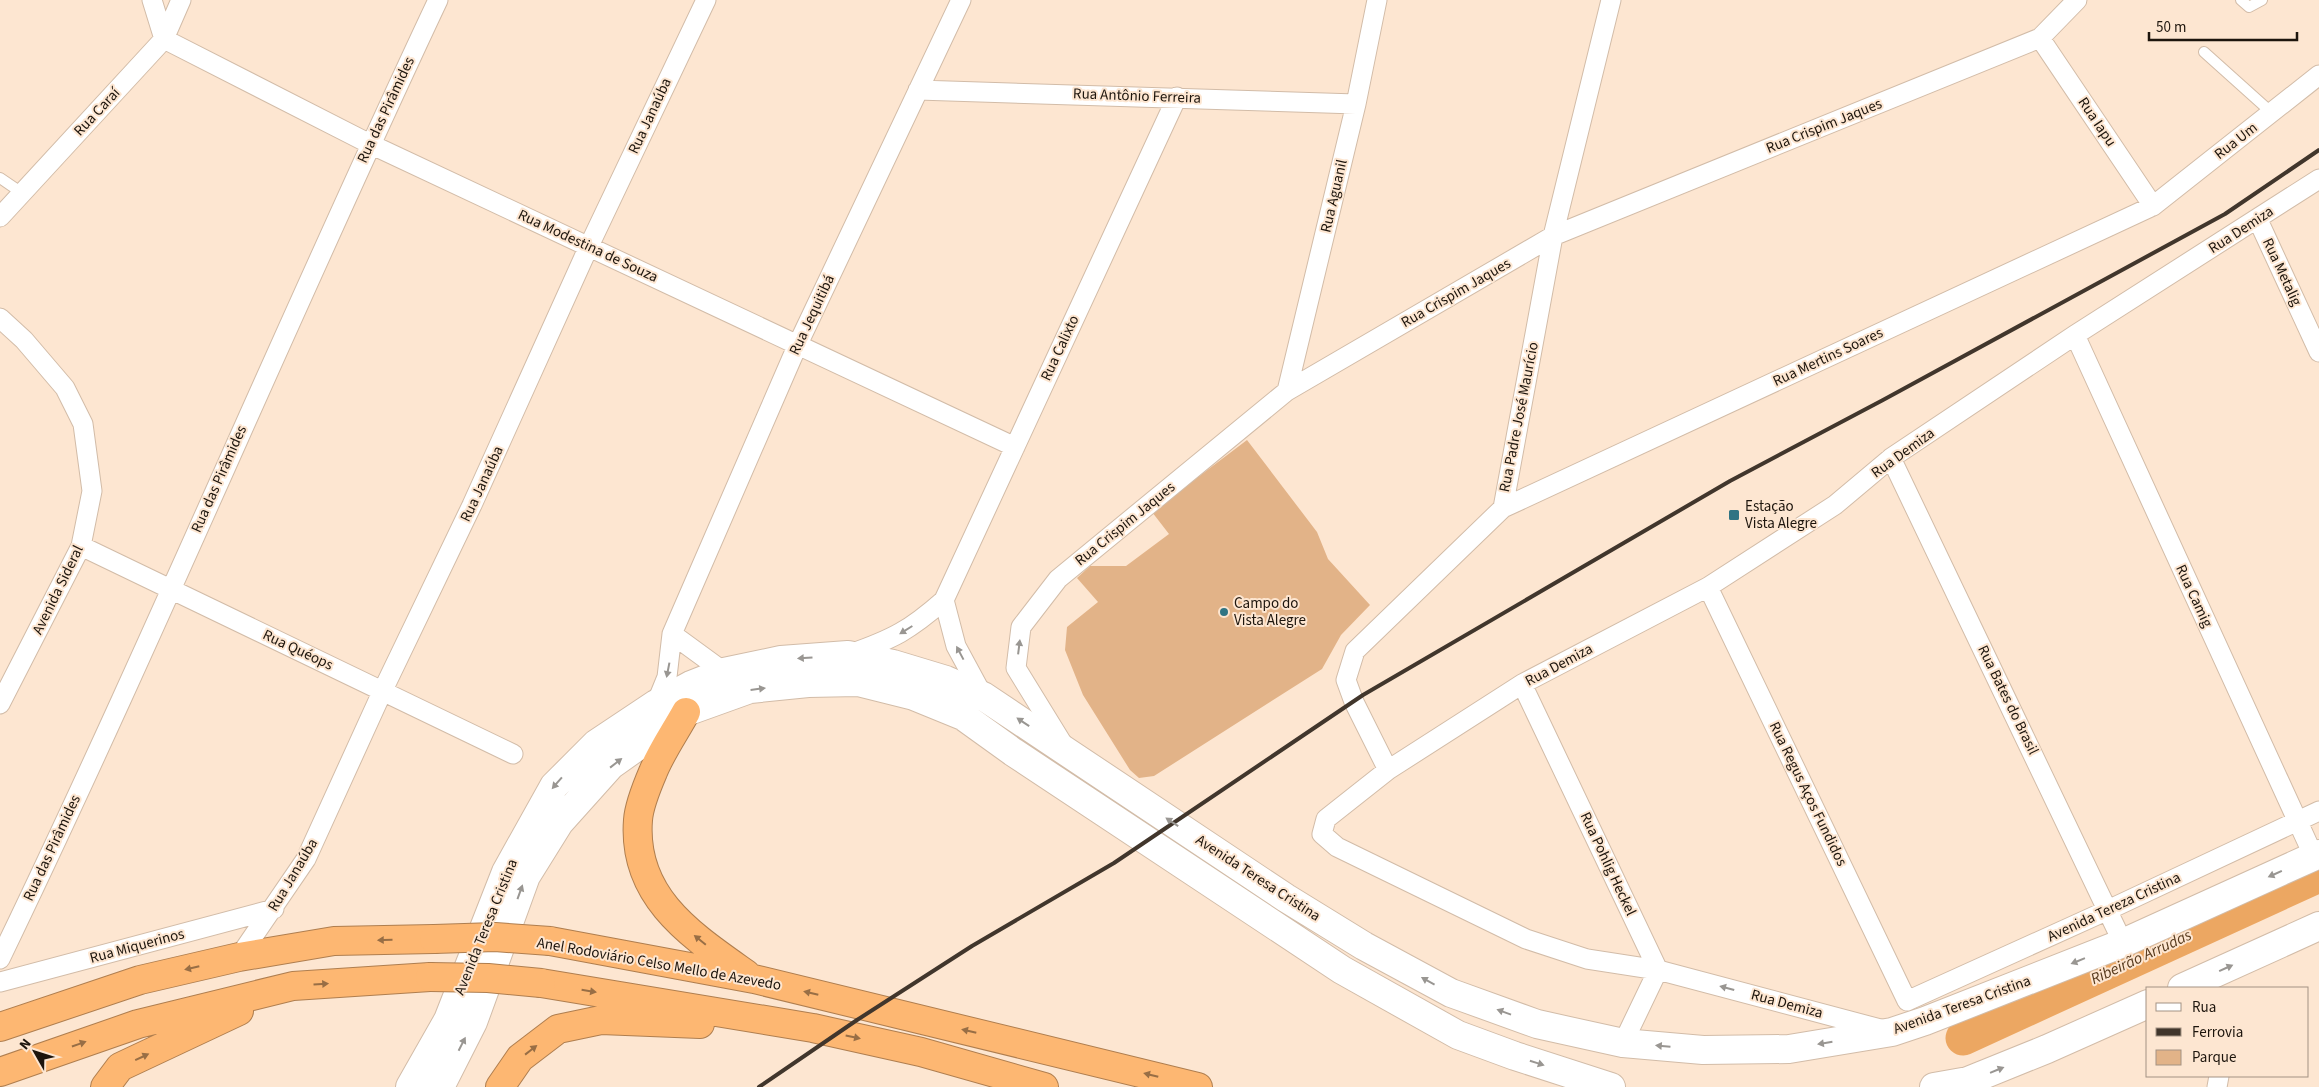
<svg xmlns="http://www.w3.org/2000/svg" width="2319" height="1087" font-family="'Source Sans 3',sans-serif">
  <style>
    .green { fill: #e2b388 }
    .lines { fill: none; stroke-linecap: round; stroke-linejoin: round }
    .river { stroke: #eca762; stroke-width: 35 }
    .lane-casing { stroke: #d2bca8; stroke-width: 12 }
    .street-casing { stroke: #d2bca8; stroke-width: 21 }
    .secondary-casing { stroke: #d2bca8; stroke-width: 30 }
    .highway-casing { stroke: #af7e4f; stroke-width: 30 }
    .lane { stroke: #fff; stroke-width: 10 }
    .street { stroke: #fff; stroke-width: 19 }
    .secondary { stroke: #fff; stroke-width: 28 }
    .highway { stroke: #fdb772; stroke-width: 28 }
    .rail { stroke: #41362c; stroke-width: 4 }
    .highway-bridge-casing { stroke: #af7e4f; stroke-width: 30; stroke-linecap: butt }
    .highway-bridge { stroke: #fdb772; stroke-width: 28 }
    .oneway { fill: #999692 }
    .oneway2 { fill: #986e45 }
    .poi-dot { fill: #307483; stroke: #fde6d1; stroke-width: 2 }
    .labels { text-anchor: middle; dominant-baseline: central; stroke-width: 4; stroke-linejoin: round; paint-order: stroke }
    .street-label { font-size: 15px; fill: #1d150d; stroke: #fde6d1 }
    .poi-label { font-size: 15px; fill: #1d150d; stroke: #fde6d1; text-anchor: start }
    .water-label { font-size: 16px; font-style: italic; fill: #573a1d; stroke: #fde6d1 }
  </style>
  <rect width="100%" height="100%" fill="#fde6d1"/>
  <!-- green -->
  <path class="green" d="M1247 440 1317 532 1328 559 1370 605 1341 635 1322 669 1154 776 1139 778 1130 770 1083 695 1065 650 1067 627 1098 602 1077 578 1090 566H1126L1169 534 1152 512Z"/>
  <g class="lines">
    <!-- river -->
    <path class="river" d="M1963 1038 2319 875"/>
    <defs>
      <path id="lane" d="M2241 0 2249 7 2262 0
        M2204 52 2272 113
        M0 178 22 193"/>
      <path id="street" d="M152 0 164 39 370 144 1015 447
        M2040 38 2153 206
        M918 90 1356 104
        M0 217 164 39 181 0
        M2258 220 2319 352
        M0 318 24 340 65 388 83 424 92 491 81 546 0 704
        M2075 335 2314 857
        M1287 391 1356 104 1377 0
        M1891 458 2123 943
        M1503 508 2153 206 2319 75
        M81 546 513 754
        M1708 587 1907 1001 2108 910 2319 811
        M944 600 956 646 983 696
        M672 634 724 672
        M850 654C893 639 910 630 944 600L1177 97
        M1522 684 1658 970
        M656 704 667 677 672 634 798 344 961 0
        M1064 746 1016 668 1021 627 1058 579 1287 391 1553 236 2040 38 2077 0
        M1388 770 1354 702 1346 680 1355 651 1503 508 1553 236 1611 0
        M239 957 306 859 383 690 472 505 589 246 706 0
        M0 959C153 642 288 318 438 0
        M0 982 274 909
        M1884 1030 1658 970 1587 959 1526 939 1337 847 1322 834 1326 819 1388 770 1522 684 1708 587 1835 505 1891 458 2075 335 2319 179
        M1623 1043 1658 970
        M2217 1087 2219 1076"/>
      <path id="secondary" d="M2182 988 2319 926
        M410 1087 448 1020 506 872 554 786 596 744 656 704 691 685 724 672 781 660 848 655 893 664 946 680 983 696 1286 898 1364 946 1451 993 1537 1024 1623 1043 1703 1050 1789 1049 1892 1032 1925 1021 2123 943 2319 854
        M440 1087 473 1022 526 876 559 823 611 765 686 712 750 689 808 683 858 682 914 696 963 716 1013 752 1342 970 1458 1035 1515 1056 1611 1087
        M1934 1087 1968 1081 2047 1049 2148 1004"/>
      <path id="highway" d="M686 712C675 732 661 752 653 772 647 786 639 805 638 820 632 897 691 935 746 974
        M550 941 754 979 1198 1087
        M541 983 813 1028 921 1052 1044 1087
        M0 1027 140 980 239 957 334 941 434 939
        M0 1072 138 1024 293 986 430 977
        M105 1087 120 1067 239 1011
        M500 1087 520 1058 558 1029 601 1020 700 1024"/>
    </defs>
    <!-- lane casing -->
    <use href="#lane" class="lane-casing"/>
    <!-- street casing -->
    <use href="#street" class="street-casing"/>
    <!-- secondary casing -->
    <use href="#secondary" class="secondary-casing"/>
    <!-- highway casing -->
    <use href="#highway" class="highway-casing"/>
    <!-- lane -->
    <use href="#lane" class="lane"/>
    <!-- street -->
    <use href="#street" class="street"/>
    <!-- secondary -->
    <use href="#secondary" class="secondary"/>
    <!-- highway -->
    <use href="#highway" class="highway"/>
    <!-- rail -->
    <path class="rail" d="M759 1087 857 1020 972 946 1114 863 1363 695 1730 481 1883 400 2225 214 2319 150"/>
    <defs>
      <path id="highway-bridge" d="M434 939 495 937 550 941
        M430 977 488 978 541 983"/>
    </defs>
    <!-- highway-bridge casing -->
    <use href="#highway-bridge" class="highway-bridge-casing"/>
    <!-- highway-bridge -->
    <use href="#highway-bridge" class="highway-bridge"/>
  </g>
  <!-- one-way arrows -->
  <defs><path id="oneway-solid" d="M-6-.8H1V-3.2L6.5 0L1 3.2V.8H-6Z" transform="scale(1.25)"/></defs>
  <g class="oneway">
    <use href="#oneway-solid" transform="translate(906 630) rotate(148)"/>
    <use href="#oneway-solid" transform="translate(1019 647) rotate(-83)"/>
    <use href="#oneway-solid" transform="translate(960 653) rotate(-118)"/>
    <use href="#oneway-solid" transform="translate(805 658) rotate(176)"/>
    <use href="#oneway-solid" transform="translate(668 670) rotate(101)"/>
    <use href="#oneway-solid" transform="translate(758 689) rotate(-7)"/>
    <use href="#oneway-solid" transform="translate(1023 722) rotate(-146)"/>
    <use href="#oneway-solid" transform="translate(616 763) rotate(-38)"/>
    <use href="#oneway-solid" transform="translate(557 783) rotate(131)"/>
    <use href="#oneway-solid" transform="translate(1172 822) rotate(-146)"/>
    <use href="#oneway-solid" transform="translate(2275 874) rotate(156)"/>
    <use href="#oneway-solid" transform="translate(520 892) rotate(-70)"/>
    <use href="#oneway-solid" transform="translate(2078 961) rotate(158)"/>
    <use href="#oneway-solid" transform="translate(2226 968) rotate(-24)"/>
    <use href="#oneway-solid" transform="translate(1428 981) rotate(-151)"/>
    <use href="#oneway-solid" transform="translate(1727 988) rotate(-165)"/>
    <use href="#oneway-solid" transform="translate(1504 1012) rotate(-160)"/>
    <use href="#oneway-solid" transform="translate(1825 1043) rotate(171)"/>
    <use href="#oneway-solid" transform="translate(462 1044) rotate(-63)"/>
    <use href="#oneway-solid" transform="translate(1663 1046) rotate(-175)"/>
    <use href="#oneway-solid" transform="translate(1537 1063) rotate(18)"/>
    <use href="#oneway-solid" transform="translate(1997 1070) rotate(-22)"/>
  </g>
  <g class="oneway2">
    <use href="#oneway-solid" transform="translate(385 940) rotate(179)"/>
    <use href="#oneway-solid" transform="translate(700 940) rotate(-141)"/>
    <use href="#oneway-solid" transform="translate(192 968) rotate(167)"/>
    <use href="#oneway-solid" transform="translate(321 984) rotate(-4)"/>
    <use href="#oneway-solid" transform="translate(589 991) rotate(9)"/>
    <use href="#oneway-solid" transform="translate(811 993) rotate(-167)"/>
    <use href="#oneway-solid" transform="translate(969 1031) rotate(-167)"/>
    <use href="#oneway-solid" transform="translate(853 1037) rotate(12)"/>
    <use href="#oneway-solid" transform="translate(79 1044) rotate(-19)"/>
    <use href="#oneway-solid" transform="translate(531 1050) rotate(-38)"/>
    <use href="#oneway-solid" transform="translate(142 1057) rotate(-25)"/>
    <use href="#oneway-solid" transform="translate(1151 1075) rotate(-166)"/>
  </g>
  <!-- markers -->
  <g class="poi-dot">
    <rect x="1728" y="509" width="12" height="12" rx="2.5"/>
    <circle cx="1224" cy="612" r="5"/>
  </g>
  <g class="labels">
    <!-- street labels -->
    <g class="street-label">
      <text transform="translate(1137 96) rotate(2)">Rua Antônio Ferreira</text>
      <text transform="translate(386 110) rotate(-65)">Rua das Pirâmides</text>
      <text transform="translate(97 112) rotate(-47)">Rua Caraí</text>
      <text transform="translate(650 116) rotate(-65)">Rua Janaúba</text>
      <text transform="translate(2097 122) rotate(56)">Rua Iapu</text>
      <text transform="translate(1824 126) rotate(-22)">Rua Crispim Jaques</text>
      <text transform="translate(2236 141) rotate(-38)">Rua Um</text>
      <text transform="translate(1334 196) rotate(-77)">Rua Aguanil</text>
      <text transform="translate(2241 230) rotate(-33)">Rua Demiza</text>
      <text transform="translate(588 246) rotate(25)">Rua Modestina de Souza</text>
      <text transform="translate(2282 272) rotate(65)">Rua Metalig</text>
      <text transform="translate(1456 293) rotate(-30)">Rua Crispim Jaques</text>
      <text transform="translate(812 315) rotate(-65)">Rua Jequitibá</text>
      <text transform="translate(1060 348) rotate(-65)">Rua Calixto</text>
      <text transform="translate(1828 357) rotate(-25)">Rua Mertins Soares</text>
      <text transform="translate(1519 417) rotate(-79)">Rua Padre José Maurício</text>
      <text transform="translate(1903 453) rotate(-36)">Rua Demiza</text>
      <text transform="translate(219 479) rotate(-66)">Rua das Pirâmides</text>
      <text transform="translate(482 484) rotate(-65)">Rua Janaúba</text>
      <text transform="translate(1125 524) rotate(-39)">Rua Crispim Jaques</text>
      <text transform="translate(58 590) rotate(-64)">Avenida Sideral</text>
      <text transform="translate(2194 596) rotate(65)">Rua Camig</text>
      <text transform="translate(298 650) rotate(25)">Rua Quéops</text>
      <text transform="translate(1559 665) rotate(-28)">Rua Demiza</text>
      <text transform="translate(2008 700) rotate(64)">Rua Bates do Brasil</text>
      <text transform="translate(1808 794) rotate(64)">Rua Regus Aços Fundidos</text>
      <text transform="translate(52 848) rotate(-65)">Rua das Pirâmides</text>
      <text transform="translate(1608 864) rotate(65)">Rua Pohlig Heckel</text>
      <text transform="translate(293 875) rotate(-59)">Rua Janaúba</text>
      <text transform="translate(1258 878) rotate(33)">Avenida Teresa Cristina</text>
      <text transform="translate(2114 907) rotate(-25)">Avenida Tereza Cristina</text>
      <text transform="translate(486 927) rotate(-68)">Avenida Teresa Cristina</text>
      <text transform="translate(137 946) rotate(-15)">Rua Miquerinos</text>
      <text transform="translate(659 964) rotate(10)">Anel Rodoviário Celso Mello de Azevedo</text>
      <text transform="translate(1787 1004) rotate(15)">Rua Demiza</text>
      <text transform="translate(1962 1005) rotate(-20)">Avenida Teresa Cristina</text>
    </g>
    <!-- poi labels -->
    <g class="poi-label">
      <text x="1745" y="506">Estação<tspan x="1745" dy="17">Vista Alegre</tspan></text>
      <text x="1234" y="603">Campo do<tspan x="1234" dy="17">Vista Alegre</tspan></text>
    </g>
    <!-- water labels -->
    <g class="water-label">
      <text transform="translate(2141 957) rotate(-25)">Ribeirão Arrudas</text>
    </g>
  </g>
  <!-- legend -->
  <rect x="2146" y="987" width="162" height="90" fill="#fde6d1" stroke="#a39283"/>
  <rect x="2156" y="1003" width="25" height="8" fill="#ffffff" stroke="#a39283"/>
  <text x="2192" y="1012" font-size="15" fill="#1d150d">Rua</text>
  <rect x="2156" y="1028" width="25" height="8" fill="#41362c" stroke="#a39283"/>
  <text x="2192" y="1037" font-size="15" fill="#1d150d">Ferrovia</text>
  <rect x="2156" y="1050" width="25" height="15" fill="#e2b388" stroke="#a39283"/>
  <text x="2192" y="1062" font-size="15" fill="#1d150d">Parque</text>
  <!-- north arrow -->
  <g transform="translate(35 1052) rotate(309)" stroke="#fde6d1" stroke-width="4" paint-order="stroke">
  <path d="M0-4L9 19L0 12L-9 19Z" fill="#1d150d"/>
  <text y="-8" font-size="14" font-weight="bold" text-anchor="middle" fill="#1d150d">N</text>
  </g>
  <!-- scale -->
  <path d="M2149 32v8h148v-8" fill="none" stroke="#1d150d" stroke-width="2.5"/>
  <text x="2156" y="32" font-size="15" fill="#1d150d" stroke="#fde6d1" stroke-width="4" paint-order="stroke">50 m</text>
</svg>
